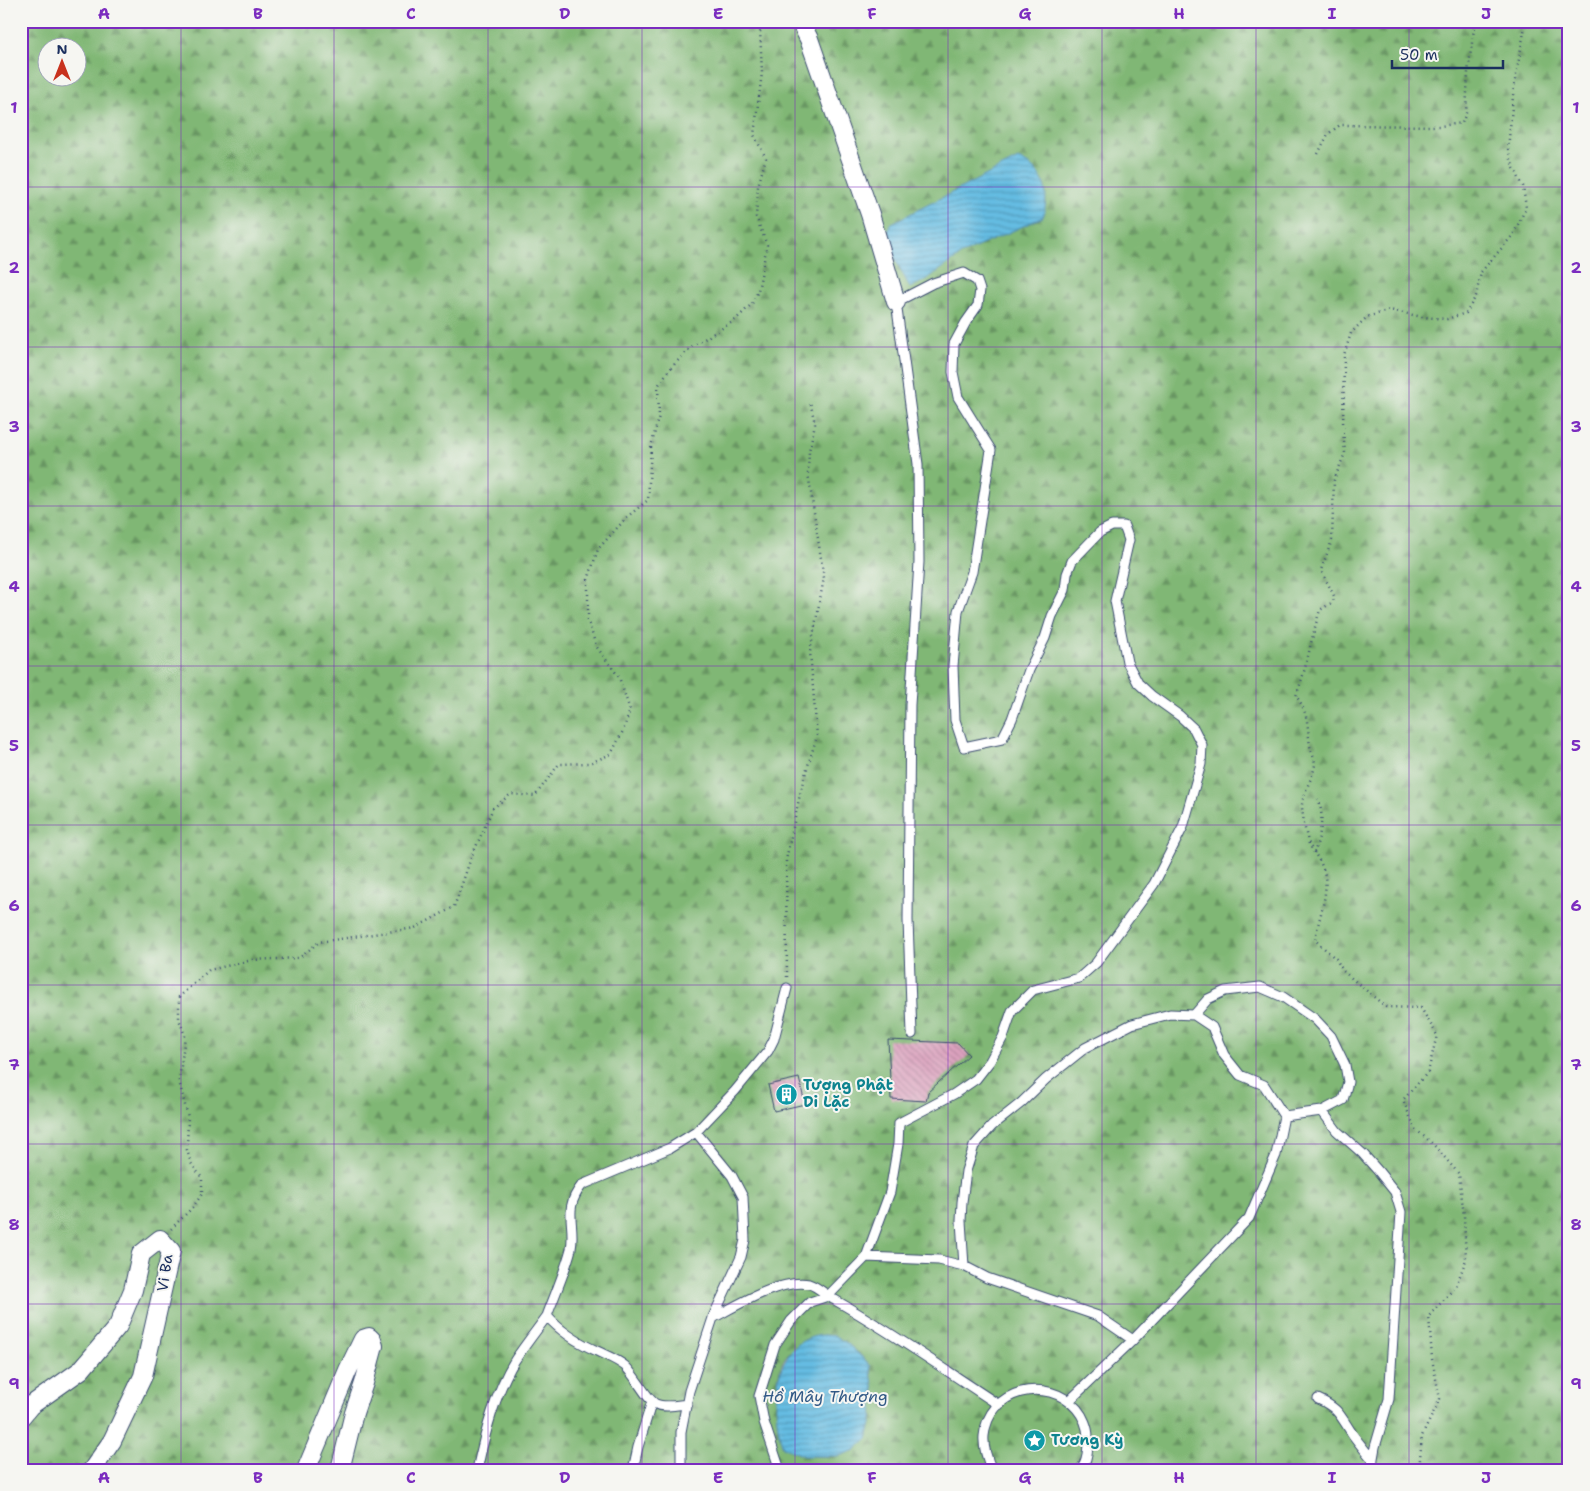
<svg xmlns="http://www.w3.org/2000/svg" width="1590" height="1491" font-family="'Shantell Sans',sans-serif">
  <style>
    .forest { fill: url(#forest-firs); stroke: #4e7369; fill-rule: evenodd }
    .water { fill: url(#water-rules); stroke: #4076a0 }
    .building { fill: url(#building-back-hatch) }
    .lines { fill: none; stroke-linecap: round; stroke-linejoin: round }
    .service-casing { stroke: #3b4b70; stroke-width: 11 }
    .minor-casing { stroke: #3b4b70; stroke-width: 20 }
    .path { stroke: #3b4b70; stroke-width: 2.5; stroke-dasharray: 1 4; stroke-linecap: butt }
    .service { stroke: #fff; stroke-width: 9 }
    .minor { stroke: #fff; stroke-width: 18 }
    .grid { fill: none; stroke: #7b2cbf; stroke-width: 1; stroke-opacity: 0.55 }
    .labels { text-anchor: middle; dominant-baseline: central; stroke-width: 4; stroke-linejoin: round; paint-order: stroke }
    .culture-label { font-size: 15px; font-weight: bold; fill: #0d838f; stroke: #f6f6f2; text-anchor: start }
    .street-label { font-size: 15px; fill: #1b2f5e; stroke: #f6f6f2 }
    .water-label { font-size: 16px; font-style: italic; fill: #315986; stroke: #f6f6f2 }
    .neatline { fill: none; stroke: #7b2cbf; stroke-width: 2 }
    .grid-label { font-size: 16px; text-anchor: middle; font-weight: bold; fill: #7b2cbf }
  </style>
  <defs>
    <pattern id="forest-firs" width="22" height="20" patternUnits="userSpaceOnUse" patternTransform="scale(1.25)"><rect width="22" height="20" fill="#80b774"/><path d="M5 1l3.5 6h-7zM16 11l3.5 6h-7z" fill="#689562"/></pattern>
    <pattern id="water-rules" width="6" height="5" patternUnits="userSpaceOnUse" patternTransform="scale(1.25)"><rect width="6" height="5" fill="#65bce2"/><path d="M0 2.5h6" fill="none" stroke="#5299ba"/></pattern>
    <pattern id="building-back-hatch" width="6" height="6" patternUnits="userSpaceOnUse" patternTransform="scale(1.25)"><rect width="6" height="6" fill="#dca2be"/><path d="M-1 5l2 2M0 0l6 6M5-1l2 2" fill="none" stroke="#b2849e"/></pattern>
  </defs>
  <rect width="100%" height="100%" fill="#f6f6f2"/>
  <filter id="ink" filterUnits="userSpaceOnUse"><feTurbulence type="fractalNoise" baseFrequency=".02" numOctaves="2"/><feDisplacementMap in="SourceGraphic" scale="10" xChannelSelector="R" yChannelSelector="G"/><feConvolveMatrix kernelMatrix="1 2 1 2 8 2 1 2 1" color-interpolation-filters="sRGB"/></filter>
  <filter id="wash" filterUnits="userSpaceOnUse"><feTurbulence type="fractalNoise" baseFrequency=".0096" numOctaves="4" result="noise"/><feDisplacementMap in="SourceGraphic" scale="20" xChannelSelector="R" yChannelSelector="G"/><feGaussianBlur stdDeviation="1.12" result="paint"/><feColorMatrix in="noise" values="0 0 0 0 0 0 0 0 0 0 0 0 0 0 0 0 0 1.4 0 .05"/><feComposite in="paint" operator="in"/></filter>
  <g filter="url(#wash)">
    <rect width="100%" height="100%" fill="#efead5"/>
    <!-- forest -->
    <path class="forest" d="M21 21H1569V1470H21V117L23 113 21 112ZM48 48H78V78H48ZM824 1335C844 1338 857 1351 870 1365L855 1450C826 1459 811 1459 784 1447 777 1428 771 1367 789 1353 799 1345 813 1340 824 1335Z"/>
    <!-- water -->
    <path class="water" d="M1018 159C1045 171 1050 190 1043 217L964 253 927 279 910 288C902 270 883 244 890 224Z
      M824 1335 835 1336 848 1344 870 1365 874 1391 872 1420 867 1439 855 1450 839 1456H804L783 1447C770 1409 771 1338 824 1335Z"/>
    <g id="blocks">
      <!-- building -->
      <path class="building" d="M888 1040 958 1043 969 1055 928 1092 926 1101 891 1099Z
        M799 1078 805 1104 774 1111 768 1085Z"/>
    </g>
  </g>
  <g filter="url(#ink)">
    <use href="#blocks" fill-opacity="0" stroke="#3b4b70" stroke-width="1"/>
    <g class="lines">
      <defs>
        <path id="service" d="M1194 1015 1208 999 1225 991 1260 987 1283 997 1315 1019 1331 1036 1345 1065 1348 1082 1343 1100 1322 1111 1284 1116
          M1322 1111 1337 1131 1363 1154 1379 1172 1395 1192 1401 1212 1389 1399 1375 1447 1371 1470
          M696 1132 732 1176 743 1197 745 1240 741 1257 713 1317
          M866 1257 939 1260 964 1266 987 1278 1098 1316 1133 1340
          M964 1266 961 1221 962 1202 966 1171 974 1146 992 1126 1021 1103 1046 1079 1085 1048 1132 1024 1170 1014 1194 1015 1212 1027 1224 1055 1240 1075 1264 1085 1284 1116 1276 1155 1249 1218 1133 1340 1069 1401
          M1318 1399C1340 1409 1340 1416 1353 1435 1359 1443 1366 1452 1373 1460
          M687 1404C678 1405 664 1408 656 1404 647 1400 635 1375 625 1366 616 1359 607 1356 597 1351 579 1343 560 1331 547 1316 555 1294 565 1272 571 1249 576 1223 562 1210 582 1185L670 1148 696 1132 735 1091 768 1051 774 1039 787 988
          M477 1470C485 1433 495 1393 515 1360 525 1345 536 1331 547 1316
          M633 1470 638 1447 652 1401
          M681 1470V1432L689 1391 713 1318C739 1304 780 1279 809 1284 817 1286 827 1296 835 1300 891 1332 944 1369 999 1405
          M780 1470 764 1422 759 1396 775 1345 791 1321 810 1302 828 1296 866 1257 890 1192 898 1144 899 1123 954 1094 976 1079 990 1061 1003 1037 1012 1011 1033 990 1079 978 1096 963 1154 884 1183 827 1201 764 1202 745 1194 729 1180 716 1152 696 1138 683 1127 662 1115 601 1129 540 1124 526H1112L1100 532 1072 561 1067 574 1065 590 1052 616 1045 638 1029 670 1012 719 1002 739 964 747 955 720 953 666 958 611 972 572 991 450 958 397 953 372 954 344 966 322 978 305 980 290 977 281 964 273 933 283 896 302 918 464 919 562 910 705 908 920 912 1034
          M992 1470C987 1459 983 1448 984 1436 988 1389 1047 1375 1077 1409 1083 1416 1088 1427 1088 1437 1088 1448 1088 1461 1080 1470"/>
        <path id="minor" d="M800 21 809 39 870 214 896 302
          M21 1417 30 1406 81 1370 118 1326 133 1290 141 1254 160 1239 171 1251 143 1376 112 1441 92 1470
          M306 1470 348 1370 363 1339 369 1337 372 1340 374 1346 364 1383 354 1413 340 1470"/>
      </defs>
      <!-- service casing -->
      <use href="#service" class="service-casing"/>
      <!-- minor casing -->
      <use href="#minor" class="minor-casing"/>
      <!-- path -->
      <path class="path" d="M1318 154 1328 134 1340 125 1440 126 1462 123 1466 113 1468 72 1475 21
        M1314 853C1320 836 1325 816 1318 799
        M787 977 786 860 802 785 817 736 810 652 824 578 808 473 809 451 815 424 810 401
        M171 1229 193 1207 202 1194V1178L191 1163 187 1150 188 1117 179 1081 185 1036 179 1019V997L209 970 252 960 299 958 319 942 415 928 454 907 471 858 493 808 511 794 535 796 559 764 590 763 611 754 623 731 630 710 619 677 596 646 588 621V580L598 549 627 517 648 500 651 447 659 416 658 386 668 371 691 347 734 321 752 304 758 291 767 245 756 217 758 186 766 158 754 135 762 73 760 29 761 21
        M1419 1470 1422 1436 1440 1399 1432 1359 1429 1316 1456 1286 1466 1260 1464 1216 1459 1174 1433 1144 1415 1129 1403 1100 1428 1072 1437 1035 1421 1008 1386 1007 1343 971 1336 959 1315 940C1318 919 1328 898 1325 876 1323 864 1316 856 1310 846 1306 839 1302 813 1302 805 1303 792 1313 778 1315 765 1315 758 1311 752 1310 746 1307 726 1309 713 1296 696 1307 668 1311 638 1320 610L1333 602 1334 596 1321 570 1332 540 1334 480 1345 453 1343 429 1344 355 1351 333 1367 317 1390 310 1422 317 1447 319 1466 313 1476 296 1481 272 1513 235 1526 208 1523 186 1513 166 1508 149 1514 86 1526 21"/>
      <!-- service -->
      <use href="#service" class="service"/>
      <!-- minor -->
      <use href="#minor" class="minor"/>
    </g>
  </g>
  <!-- grid -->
  <path class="grid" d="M181 21V1470M334 21V1470M488 21V1470M642 21V1470M795 21V1470M948 21V1470M1102 21V1470M1256 21V1470M1409 21V1470M21 187H1569M21 347H1569M21 506H1569M21 666H1569M21 825H1569M21 985H1569M21 1144H1569M21 1304H1569"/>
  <!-- icons -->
  <defs>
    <symbol id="building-disc" viewBox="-11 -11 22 22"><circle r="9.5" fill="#0f9aa8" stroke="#f6f6f2"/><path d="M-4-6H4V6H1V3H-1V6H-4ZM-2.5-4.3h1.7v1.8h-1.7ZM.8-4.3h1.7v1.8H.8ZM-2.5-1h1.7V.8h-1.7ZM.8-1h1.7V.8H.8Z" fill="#fff"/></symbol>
    <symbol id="sight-disc" viewBox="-11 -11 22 22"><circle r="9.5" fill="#0f9aa8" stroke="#f6f6f2"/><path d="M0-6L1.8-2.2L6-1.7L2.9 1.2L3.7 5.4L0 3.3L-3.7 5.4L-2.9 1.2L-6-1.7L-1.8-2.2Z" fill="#fff"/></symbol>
  </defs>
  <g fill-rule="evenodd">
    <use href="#building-disc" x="774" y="1082" width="25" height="25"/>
    <use href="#sight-disc" x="1022" y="1428" width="25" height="25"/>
  </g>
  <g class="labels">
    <!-- culture labels -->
    <g class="culture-label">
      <text x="803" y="1085">Tượng Phật<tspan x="803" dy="17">Di Lặc</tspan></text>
      <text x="1051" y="1440">Tương Kỳ</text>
    </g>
    <!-- street labels -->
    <g class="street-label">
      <text transform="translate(165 1273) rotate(-82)">Vi Ba</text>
    </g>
    <!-- water labels -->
    <g class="water-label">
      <text x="825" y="1396">Hồ Mây Thượng</text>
    </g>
  </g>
  <!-- margin -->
  <rect width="1590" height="1491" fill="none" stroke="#f6f6f2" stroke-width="55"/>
  <!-- north arrow -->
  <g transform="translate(62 62)"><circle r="24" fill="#f6f6f2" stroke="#9ea6b7"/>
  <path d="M0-4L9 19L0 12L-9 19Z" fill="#c8321e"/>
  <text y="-8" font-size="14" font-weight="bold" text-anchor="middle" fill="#1b2f5e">N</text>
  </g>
  <!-- scale -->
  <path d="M1392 60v8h111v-8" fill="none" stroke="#1b2f5e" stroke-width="2.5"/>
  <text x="1400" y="60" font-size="15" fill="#1b2f5e" stroke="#f6f6f2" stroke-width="4" paint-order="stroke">50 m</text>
  <rect x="28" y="28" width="1534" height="1436" class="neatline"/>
  <g class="grid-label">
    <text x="104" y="19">A</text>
    <text x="258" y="19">B</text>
    <text x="411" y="19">C</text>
    <text x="565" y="19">D</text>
    <text x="718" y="19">E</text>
    <text x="872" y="19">F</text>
    <text x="1025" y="19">G</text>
    <text x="1179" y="19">H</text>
    <text x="1332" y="19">I</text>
    <text x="1486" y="19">J</text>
    <text x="14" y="113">1</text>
    <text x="1576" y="113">1</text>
    <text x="14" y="273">2</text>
    <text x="1576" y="273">2</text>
    <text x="14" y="432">3</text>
    <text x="1576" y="432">3</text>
    <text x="14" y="592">4</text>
    <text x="1576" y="592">4</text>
    <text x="14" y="751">5</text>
    <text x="1576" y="751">5</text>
    <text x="14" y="911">6</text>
    <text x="1576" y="911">6</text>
    <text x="14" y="1070">7</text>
    <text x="1576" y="1070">7</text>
    <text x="14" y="1230">8</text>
    <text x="1576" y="1230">8</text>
    <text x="14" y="1389">9</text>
    <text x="1576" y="1389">9</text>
    <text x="104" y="1483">A</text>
    <text x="258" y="1483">B</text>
    <text x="411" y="1483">C</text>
    <text x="565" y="1483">D</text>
    <text x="718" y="1483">E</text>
    <text x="872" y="1483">F</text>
    <text x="1025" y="1483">G</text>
    <text x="1179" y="1483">H</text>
    <text x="1332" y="1483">I</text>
    <text x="1486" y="1483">J</text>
  </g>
</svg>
